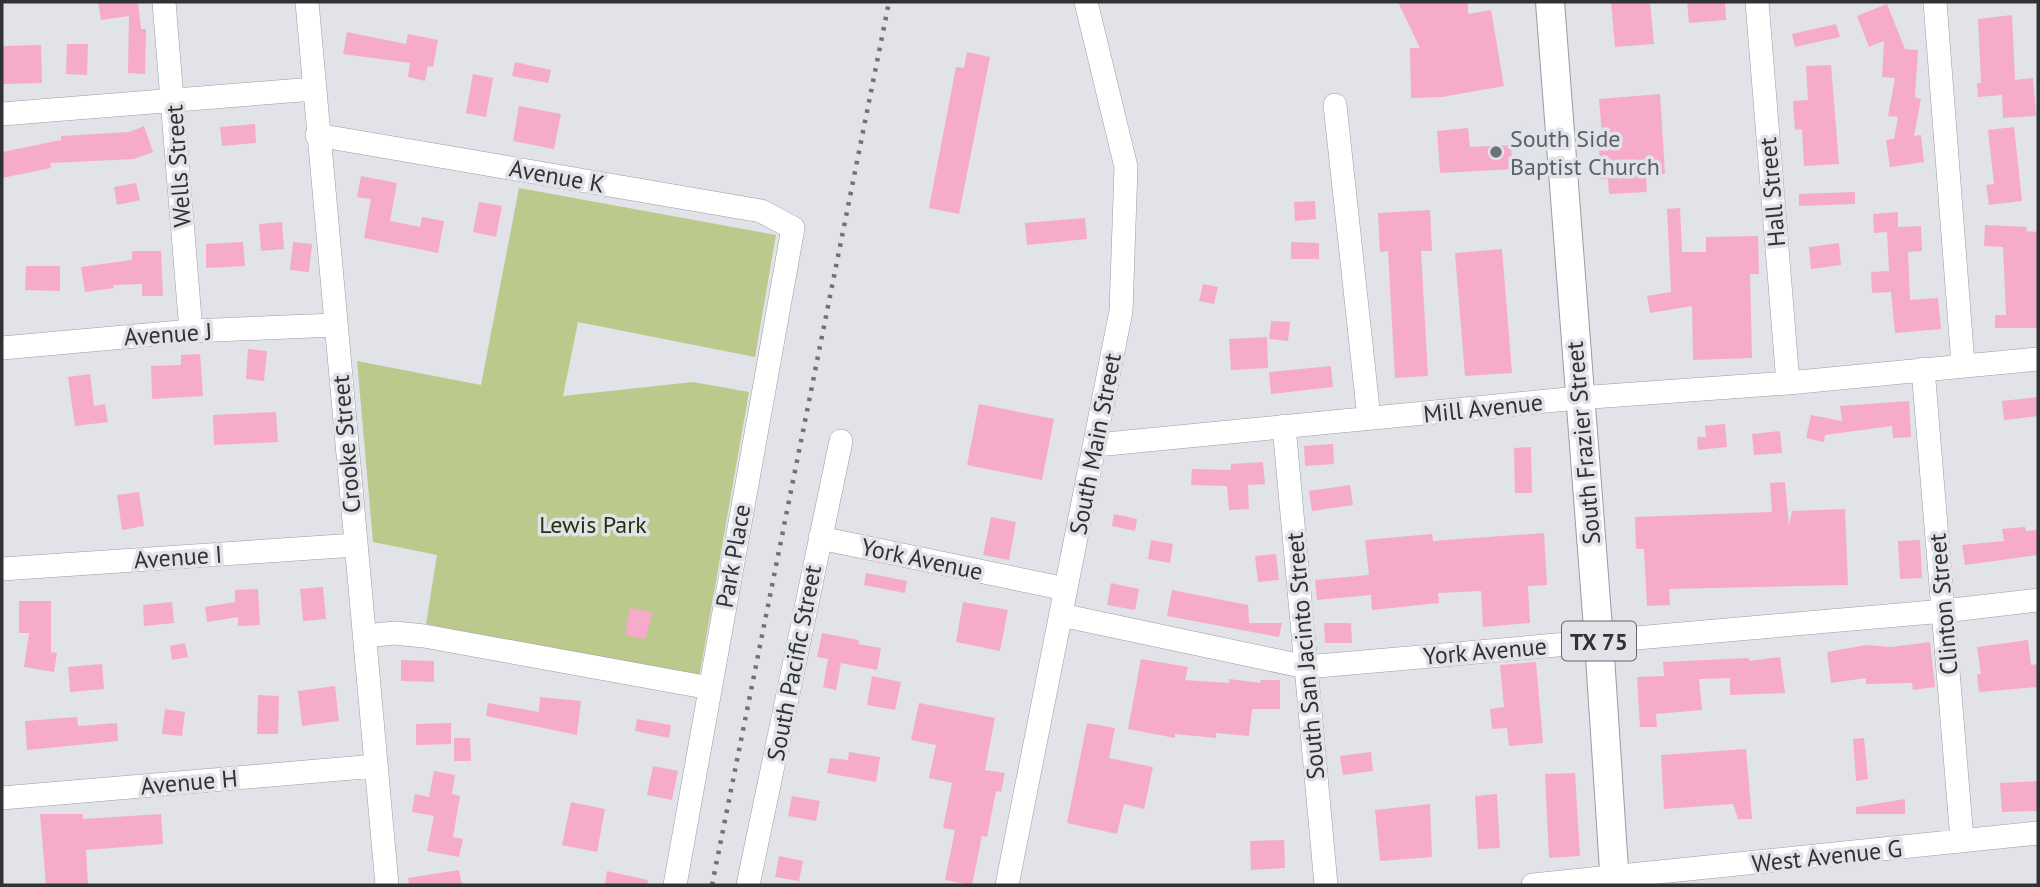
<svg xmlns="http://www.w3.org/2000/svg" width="2040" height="887" font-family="'PT Sans',sans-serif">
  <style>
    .green { fill: #bbc98d }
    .building { fill: #f6abca }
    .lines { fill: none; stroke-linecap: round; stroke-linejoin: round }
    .minor-casing { stroke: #9a9ca1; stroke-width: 24 }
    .major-casing { stroke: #9a9ca1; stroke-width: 30 }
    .minor { stroke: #fff; stroke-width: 23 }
    .major { stroke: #fff; stroke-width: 28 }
    .rail { stroke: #717275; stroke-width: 4.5; stroke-dasharray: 3.5 7; stroke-linecap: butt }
    .worship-dot { fill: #6b7280; stroke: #e1e3e8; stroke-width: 2.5 }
    .labels { text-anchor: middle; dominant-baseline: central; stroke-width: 7; stroke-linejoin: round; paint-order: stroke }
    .shield { fill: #e1e3e8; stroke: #66676a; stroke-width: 2 }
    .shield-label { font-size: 23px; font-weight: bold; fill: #313234 }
    .worship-label { font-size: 24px; fill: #5b616d; stroke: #e1e3e8; text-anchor: start }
    .street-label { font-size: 24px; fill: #313234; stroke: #e1e3e8 }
    .park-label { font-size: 24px; fill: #2a3109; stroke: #e1e3e8 }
  </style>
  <rect width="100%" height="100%" fill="#e1e3e8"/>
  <!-- green -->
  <path class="green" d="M519 188 776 235 755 357 578 322 563 396 693 382 749 392 699 678 426 624 437 555 373 542 357 361 481 385Z"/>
  <!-- building -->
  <path class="building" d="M98 2H138L141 29H146L145 74 128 73 129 16 101 20Z
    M1398 2H1468V14L1491 10 1504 86 1442 97 1411 98 1410 48H1420Z
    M1611 2H1650L1654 44 1615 47Z
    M1687 2H1725L1726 20 1689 23Z
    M1887 4 1905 49 1918 50 1915 97 1921 99 1914 136 1921 135 1924 162 1890 167 1886 140 1894 139 1898 117 1888 116 1895 78 1882 77 1884 41 1869 47 1857 16Z
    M2012 15 2015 80 2033 78 2036 116 2003 118 2002 95 1978 97 1977 83H1981L1978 19Z
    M1836 24 1840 37 1795 47 1792 34Z
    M347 32 406 44 408 34 438 40 433 67 428 66 425 81 408 77 410 63 343 54Z
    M67 44H88L87 75 66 74Z
    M41 45 42 83 2 84V46Z
    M967 52 990 57 959 214 929 208 956 67 964 68Z
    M515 62 551 70 548 83 512 76Z
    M1831 65 1839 164 1804 166 1802 129 1795 130 1793 101 1808 100 1806 66Z
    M473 74 493 78 486 117 466 113Z
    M1660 94 1665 174 1646 175 1647 192 1609 194 1608 179H1601L1599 147H1603L1599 99Z
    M519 106 561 114 554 149 513 141Z
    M255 124 256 143 222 146 220 127Z
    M144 126 153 152 134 159 50 163 51 168 2 178V152L61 140V136L129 132Z
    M2014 127 2022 201 1989 205 1986 185 1994 184 1988 130Z
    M1468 128 1470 147 1511 145 1513 169 1440 173 1437 131Z
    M361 176 397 183 390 221 420 227 422 217 444 221 438 253 364 238 371 199 357 197Z
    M136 183 140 200 117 205 114 187Z
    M1855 192V204L1799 206V194Z
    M1315 201 1316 219 1295 221 1294 202Z
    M479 202 502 206 496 237 473 232Z
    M1680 208 1682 252H1706V237L1758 236 1759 274H1750L1752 358 1693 360 1692 306 1650 313 1647 296 1671 292 1667 209Z
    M1430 210 1432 251H1421L1428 376 1395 378 1388 251 1380 252 1378 213Z
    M1898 212V227L1921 226 1922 251 1908 252 1910 300 1938 298 1941 329 1895 333 1891 292 1872 293 1871 272 1889 271 1887 232 1874 233 1873 214Z
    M1085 218 1087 239 1027 245 1025 223Z
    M282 222 284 249 261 251 259 224Z
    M1985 225 2027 227 2026 231 2038 232V328H1995V315H2006L2003 247 1984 246Z
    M243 242 245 266 206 268V244Z
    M293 242 312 244 309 272 290 270Z
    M1291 242 1319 243V259H1291Z
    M1839 243 1841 265 1811 269 1809 247Z
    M1502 249 1512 373 1465 376 1455 253Z
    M132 251H161L163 296H142V284L113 285 114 288 85 292 81 267 132 260Z
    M26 266H60V291L25 290Z
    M1203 284 1218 287 1214 304 1199 301Z
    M1271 321 1290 322 1288 341 1269 339Z
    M1267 337 1268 368 1231 370 1229 339Z
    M248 349 267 351 264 381 246 379Z
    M200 354 203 396 152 399 151 366 181 365V355Z
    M1331 366 1333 387 1271 394 1269 372Z
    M90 374 94 406 105 404 108 422 75 426 68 377Z
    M2038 397V416L2004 420 2002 401Z
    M1909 401 1911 437 1893 438 1892 426 1825 435 1824 442 1806 438 1811 415 1842 421 1840 406Z
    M979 404 1054 419 1042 480 967 465Z
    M276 412 278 442 214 445 213 415Z
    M1725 424 1727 447 1698 450 1697 437H1706L1705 426Z
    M1780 431 1782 453 1754 455 1752 434Z
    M1333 444 1334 464 1305 466 1304 446Z
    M1531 447 1532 493H1515L1514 448Z
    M1263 462 1265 484 1248 485 1249 509 1229 510 1227 486 1191 485 1192 469 1231 470V464Z
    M1785 482 1789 526 1792 511 1845 509 1848 585 1669 589 1670 605 1647 606 1644 549H1636L1635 517 1772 512 1770 483Z
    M1350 485 1353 505 1312 511 1309 491Z
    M139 492 144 526 122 530 117 495Z
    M1114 514 1137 519 1135 531 1112 526Z
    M991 517 1016 522 1009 560 983 555Z
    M2025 527 2026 531 2038 530V555L1965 565 1962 545 2004 541 2002 529Z
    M1544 533 1547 585 1528 586 1530 623 1483 627 1481 591 1438 593 1439 603 1372 610 1371 595 1317 600 1315 580 1369 575 1365 540 1432 534 1433 541Z
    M1151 540 1173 544 1170 563 1148 559Z
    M1920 540 1922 578 1900 579 1898 541Z
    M1276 554 1279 580 1258 582 1255 556Z
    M866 573 907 581 905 593 864 585Z
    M1111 583 1139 589 1135 610 1107 605Z
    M323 587 326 619 303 621 300 589Z
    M258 589 260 625 238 626V617L207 622 205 607 235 602V590Z
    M1172 590 1248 605 1249 623H1282L1279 637 1167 616Z
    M19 601H51V652L57 653 54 672 24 667 29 633H19Z
    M172 602 174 623 144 626 143 605Z
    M963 602 1008 610 1000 651 956 642Z
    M630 608 652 612 646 639 625 635Z
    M1324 623H1351L1352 643H1325Z
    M822 633 859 640 858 644 881 648 877 670 841 663 836 690 823 687 828 659 817 657Z
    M2028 640 2031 665 2038 664V687L1979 692 1977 674H1981L1977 647Z
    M1930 642 1935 687 1913 690 1912 683 1866 684V678L1831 683 1827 652 1866 645 1891 647Z
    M185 643 188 657 172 660 170 646Z
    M1780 657 1785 693 1730 695V678L1699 679 1702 710 1656 714 1657 727H1640L1637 677 1664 676 1663 662 1749 658V661Z
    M1141 659 1188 667 1185 680 1229 683V679L1261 683 1260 680H1280V709H1252L1249 736 1216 733V738L1175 734V738L1128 729Z
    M401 660 434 661V682L401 681Z
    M1536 662 1543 743 1509 746 1507 728 1492 729 1490 709 1504 707 1500 665Z
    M102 664 104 689 70 692 68 667Z
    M872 676 901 682 895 710 867 705Z
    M335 686 339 721 302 726 298 691Z
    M258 695 279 696 278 734H257Z
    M540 697 581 701 577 735 486 716 488 703 539 712Z
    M919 703 995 718 985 770 1005 773 1001 792 996 791 987 837 982 836 972 885 945 880 955 830 943 828 952 783 929 778 936 745 911 740Z
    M165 709 185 712 182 736 162 734Z
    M77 717 78 726 117 723 118 741 27 750 25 721Z
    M637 719 671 725 669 738 635 731Z
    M451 723V744L416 745V724Z
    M1087 723 1115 728 1109 758 1153 767 1144 809 1124 804 1117 834 1067 823Z
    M454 738H470L471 761H454Z
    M1864 738 1868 779 1856 781 1853 739Z
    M1746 749 1752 819H1738L1733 804 1664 809 1661 755Z
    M849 752 880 757 876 782 827 773 830 758 848 760Z
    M1371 752 1373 771 1343 775 1340 756Z
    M653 766 678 771 672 800 647 795Z
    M434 771 455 775 452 794 460 796 453 837 463 839 459 857 427 851 434 816 412 812 415 794 429 797Z
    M1575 773 1580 856 1549 858 1545 774Z
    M2038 781V811L2002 812 2000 783Z
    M1497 794 1500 848 1478 849 1475 796Z
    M792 796 820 801 816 821 788 816Z
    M1905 799V814H1856V807Z
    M571 802 605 809 597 852 562 845Z
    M1430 804 1432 857 1380 861 1375 810Z
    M40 814H83V819L161 814 163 844 86 850 88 885H46Z
    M1284 840 1285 868 1251 870 1250 841Z
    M779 856 803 861 799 881 775 877Z
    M459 870 462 885H409L408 878Z
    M607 871 648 880 647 885H605Z"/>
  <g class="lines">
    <defs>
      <path id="minor" d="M164 2 191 331
        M307 2 387 885
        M1757 2 1788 383
        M1935 2 1963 364
        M1335 105 1369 418
        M2 114 314 89
        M317 135 761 211 793 228 675 885
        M2 348 191 331 335 325
        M1923 369 1962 840
        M1284 426 1326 885
        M1096 445 1578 398 1788 383 2038 359
        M820 538 1066 589
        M2 569 355 545
        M1061 615 1306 667 1944 611 2038 600
        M365 636 395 633 424 636 710 688
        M2 798 376 766
        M748 885 841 441
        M1007 885 1121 311 1126 167 1086 2
        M1533 885 2038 833"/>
      <path id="major" d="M1550 2 1599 641 1615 885"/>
    </defs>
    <!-- minor casing -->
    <use href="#minor" class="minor-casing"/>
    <!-- major casing -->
    <use href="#major" class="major-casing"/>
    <!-- minor -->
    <use href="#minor" class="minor"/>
    <!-- major -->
    <use href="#major" class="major"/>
    <!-- rail -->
    <path class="rail" d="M712 885 889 2"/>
  </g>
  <!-- markers -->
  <circle class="worship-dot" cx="1496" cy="152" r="7"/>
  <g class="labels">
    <!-- shield labels -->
    <rect class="shield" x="1562" y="621.5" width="74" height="39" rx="5"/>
    <g class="shield-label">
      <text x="1599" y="641">TX 75</text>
    </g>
    <!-- worship labels -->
    <g class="worship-label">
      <text x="1510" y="138">South Side<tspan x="1510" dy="28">Baptist Church</tspan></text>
    </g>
    <!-- street labels -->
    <g class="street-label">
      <text transform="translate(178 166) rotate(-94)">Wells Street</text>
      <text transform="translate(557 176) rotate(10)">Avenue K</text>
      <text transform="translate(1772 192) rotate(-95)">Hall Street</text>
      <text transform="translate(168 334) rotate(-4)">Avenue J</text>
      <text transform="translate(1483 408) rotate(-6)">Mill Avenue</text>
      <text transform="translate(1583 443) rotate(-95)">South Frazier Street</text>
      <text transform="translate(346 444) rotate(-95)">Crooke Street</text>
      <text transform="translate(1095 444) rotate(-79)">South Main Street</text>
      <text transform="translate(733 556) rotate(-80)">Park Place</text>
      <text transform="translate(178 557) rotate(-4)">Avenue I</text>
      <text transform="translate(922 559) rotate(12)">York Avenue</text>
      <text transform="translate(1943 604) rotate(-95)">Clinton Street</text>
      <text transform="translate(1485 651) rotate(-5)">York Avenue</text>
      <text transform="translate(1305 656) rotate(-95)">South San Jacinto Street</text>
      <text transform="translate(794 663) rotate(-79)">South Pacific Street</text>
      <text transform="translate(189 782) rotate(-5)">Avenue H</text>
      <text transform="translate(1827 856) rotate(-6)">West Avenue G</text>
    </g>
    <!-- park labels -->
    <g class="park-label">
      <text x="593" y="524">Lewis Park</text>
    </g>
  </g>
  <!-- border -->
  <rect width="2040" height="887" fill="none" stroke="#313234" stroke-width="7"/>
</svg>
